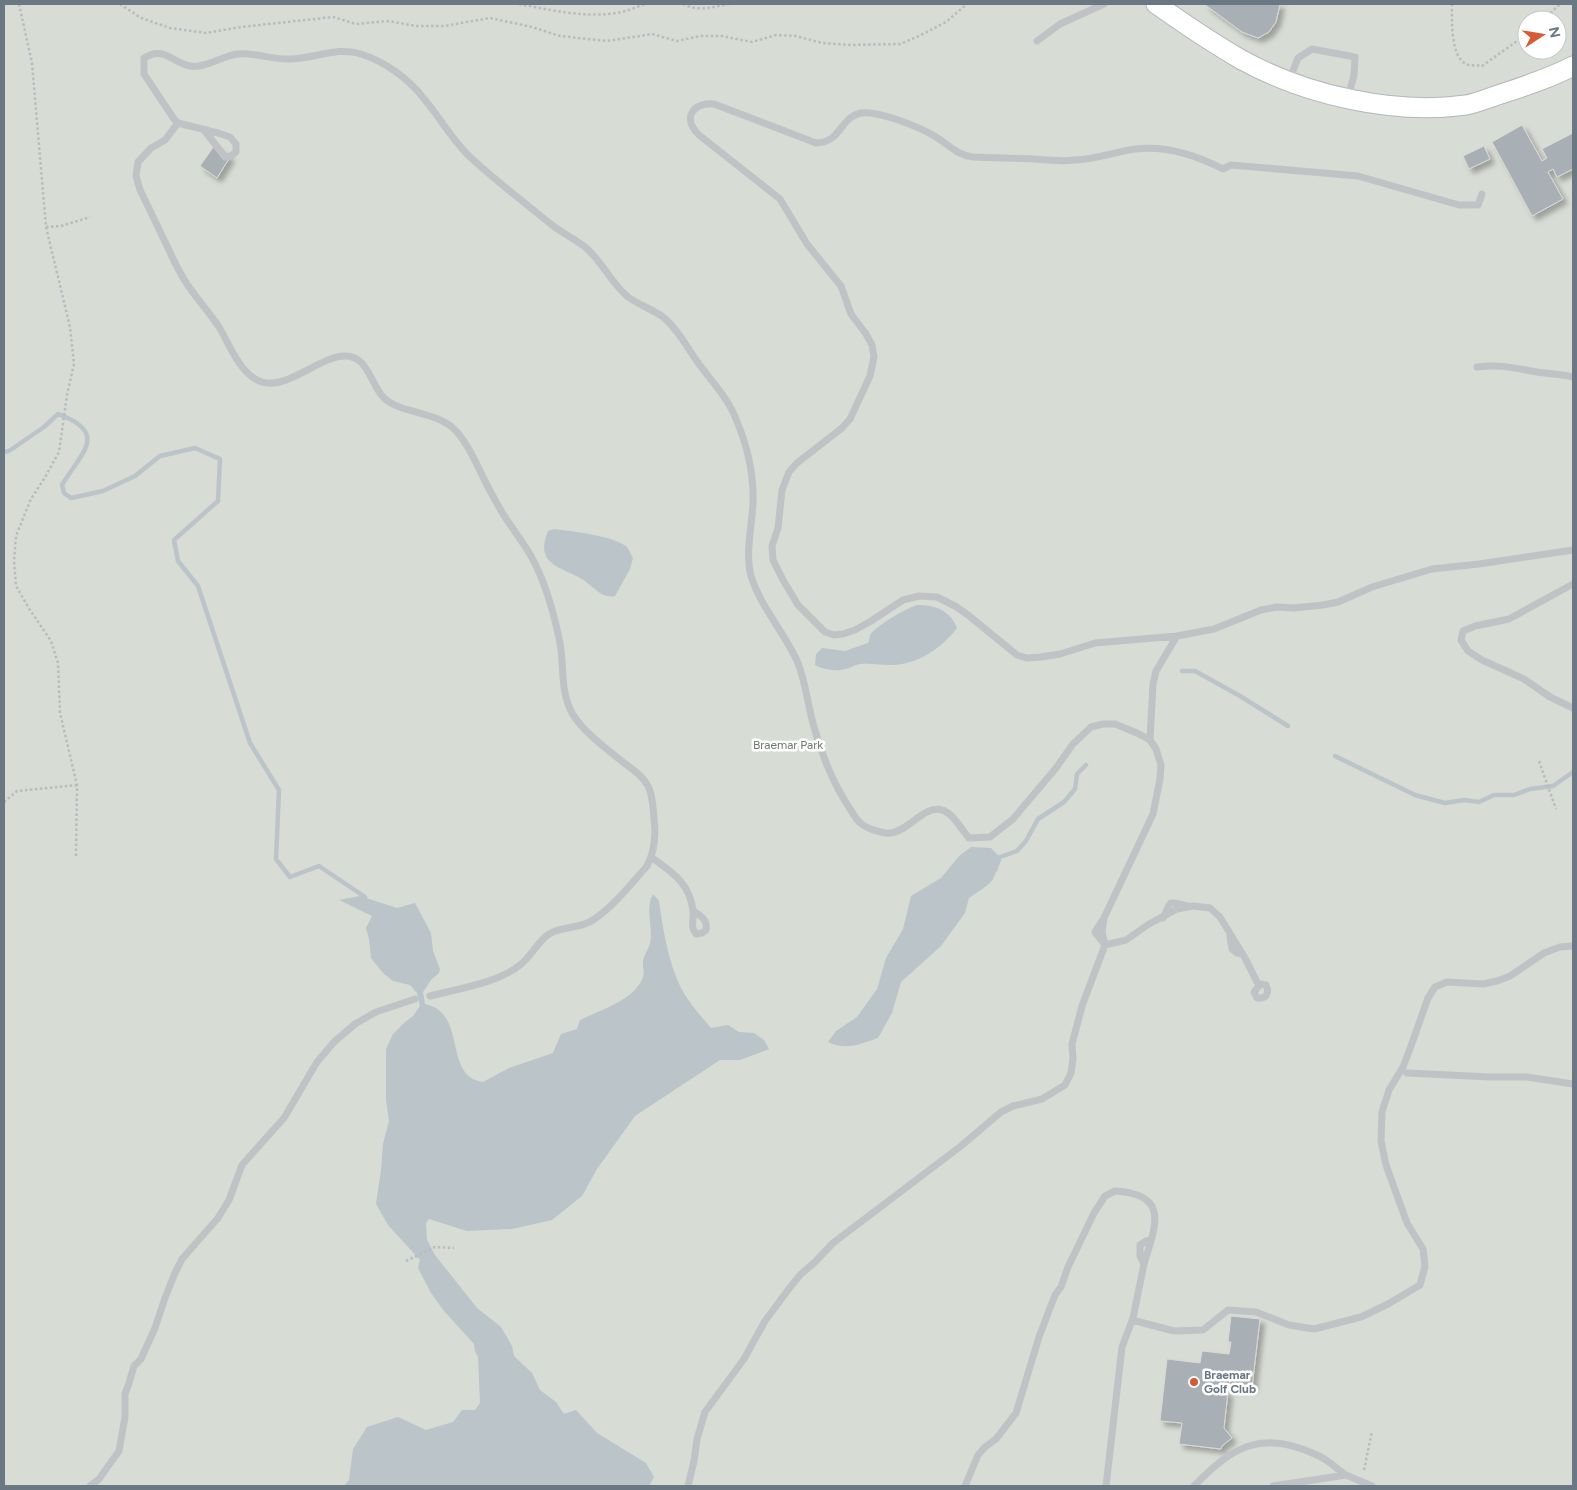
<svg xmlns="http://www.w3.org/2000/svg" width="1577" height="1490" font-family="Figtree,sans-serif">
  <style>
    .green { fill: #d7dcd4; fill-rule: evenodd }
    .water { fill: #bac4c9 }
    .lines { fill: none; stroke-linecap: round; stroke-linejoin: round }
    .stream { stroke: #bac4c9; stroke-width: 4.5 }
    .building { fill: #a9b0b5; stroke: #d9d9d7; filter: url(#shadow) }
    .secondary-casing { stroke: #b1b7bb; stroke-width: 21 }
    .path { stroke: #b9bcbe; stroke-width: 2.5; stroke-dasharray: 2.5 2.5; stroke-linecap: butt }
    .lane { stroke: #bfc3c6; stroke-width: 7 }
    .secondary { stroke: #fff; stroke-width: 19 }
    .poi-dot { fill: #d65a36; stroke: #fff; stroke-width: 2 }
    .labels { text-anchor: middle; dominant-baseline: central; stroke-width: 5; stroke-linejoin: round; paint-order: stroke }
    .park-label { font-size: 12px; fill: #6b7b67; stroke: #fff }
    .poi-label { font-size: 12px; font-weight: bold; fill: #697883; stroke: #fff; text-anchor: start }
  </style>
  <defs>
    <filter id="shadow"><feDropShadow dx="4.5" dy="4.5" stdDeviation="2.5" flood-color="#0004"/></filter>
  </defs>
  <rect width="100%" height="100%" fill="#f7f7f5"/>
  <!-- green -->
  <path class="green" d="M4 4H1573V1486H4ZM1527 20H1557V50H1527Z"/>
  <!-- water -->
  <path class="water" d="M554 529C570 531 615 536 627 547 629 550 631 555 633 558L630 569 615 596C603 599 594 588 585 581 565 567 533 567 548 531Z
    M917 605C935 605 950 610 957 628 942 648 917 665 891 665 880 665 871 663 860 664 854 665 851 668 845 669 836 672 822 669 815 665L816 654 822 648 845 651 868 643C869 642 870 636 870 635 877 625 905 609 917 605Z
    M971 847 991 848 1000 857C997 863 997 871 994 877 991 885 977 892 969 898L965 913 941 946 901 982 892 1013 878 1038C860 1044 846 1051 828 1042L836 1031 857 1017 877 989 886 958 903 929 911 896 941 878 959 856Z
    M653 894 659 901C663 929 668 962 681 988 689 1003 700 1015 711 1028L728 1025 739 1032 754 1033 764 1040 769 1049 740 1060H720L635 1116 597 1169 582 1196 552 1220 512 1229 467 1231 429 1219 426 1223 427 1240 435 1255 477 1308 501 1327 512 1346 514 1356 532 1373 540 1390 556 1402 564 1414 576 1410 597 1433 646 1463 654 1477 649 1486H344L349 1480 353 1449 367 1427 398 1417 426 1430 453 1422 462 1410H475L480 1403 478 1357 475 1351 474 1344 444 1311 431 1293 418 1268 420 1260 388 1225 376 1204 381 1170 383 1144 389 1121 386 1099V1049L393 1034 404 1023 413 1016 420 1006 417 993 410 985 393 981 383 973 371 958 369 939 366 928 372 916 339 900 360 896 397 908 415 903 431 933 433 951 440 969 439 973 431 980 423 992 425 1004C428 1005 433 1006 436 1008 460 1023 450 1063 471 1078 474 1080 479 1081 483 1082L509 1068 553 1053 561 1034 577 1029 580 1020C600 1010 635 1000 643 977 645 972 642 966 643 961 645 952 651 947 651 936 651 921 646 906 653 894Z"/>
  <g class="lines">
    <!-- stream -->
    <path class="stream" d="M4 452 9 451 44 427 58 414C110 433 81 453 62 485L64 493 71 498 103 491 135 476 160 456 195 448 220 459 218 501 174 540 178 561 198 586 250 743 279 790 276 859 290 877 319 866 365 897
      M1182 671H1195L1240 696 1288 726
      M1335 756 1415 795 1445 803 1464 800 1479 802 1494 795H1514L1530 789 1553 786 1573 772
      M990 871 995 870 1000 857 1017 851 1026 841 1038 819 1064 802 1075 789 1077 774 1086 765"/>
  </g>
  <!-- building -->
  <path class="building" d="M1204 4H1280L1276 22 1269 32 1258 38 1242 32Z
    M1522 125 1542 161 1547 158 1542 149 1573 133V169L1557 177 1553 169 1548 172 1563 199 1532 216 1492 142Z
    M214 146 230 157 217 178 200 166Z
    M1484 146 1490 159 1469 169 1463 156Z
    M1231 1316 1260 1319 1252 1387 1229 1384 1230 1381 1224 1380 1223 1391 1228 1392 1224 1428 1232 1438 1222 1446 1221 1449 1179 1444 1182 1423 1160 1421 1167 1359 1200 1363 1202 1351 1229 1354 1231 1342H1228Z"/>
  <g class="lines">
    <defs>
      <path id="secondary" d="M1156 4C1183 23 1212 43 1242 60 1306 95 1393 115 1466 105 1476 103 1486 99 1495 96 1522 87 1548 79 1573 66"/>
    </defs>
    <!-- secondary casing -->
    <use href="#secondary" class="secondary-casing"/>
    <!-- path -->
    <path class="path" d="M19 4 32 63 46 227 70 327 74 364 67 395 59 452 44 479 31 499 24 516 16 536 14 561 16 586 30 610 51 641 58 663 60 713 77 785 76 856
      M120 4 141 18 170 28 206 33 241 27 333 17 356 24 388 21 416 26H444L490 18 532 27 560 36 607 41 652 34 677 41 700 36H722L752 42 776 35 796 36 822 43 851 45 900 44 919 36 946 22 967 4
      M519 4C551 10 583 18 616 13 627 12 637 6 646 4
      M683 4C698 12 713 7 729 4
      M1452 4C1452 19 1450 56 1466 64 1470 66 1478 65 1482 66L1527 34
      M1543 20 1560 4
      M46 227 61 226 90 217
      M1539 761 1556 809
      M4 802 17 791 77 785
      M406 1261 435 1247 454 1248
      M1364 1470 1372 1431"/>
    <!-- lane -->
    <path class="lane" d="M1037 41 1060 24 1104 4
      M1289 81 1298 58 1312 49 1355 57 1354 75 1348 98
      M178 123 165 140 151 148 138 162 136 176 140 190C149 208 158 227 167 246 173 259 179 272 187 284 197 299 209 312 219 327 230 345 240 375 262 382 286 390 318 358 343 356 368 354 370 384 384 398 401 414 435 411 454 429 468 442 479 470 488 487 494 498 500 510 507 520 515 532 524 544 531 556 545 581 553 610 559 638 565 663 559 689 572 713 582 731 608 750 624 763 633 769 643 776 648 786 653 795 653 808 654 819 656 835 655 851 647 866 631 884 614 906 593 920 580 929 562 926 549 934 537 942 532 956 520 965 498 983 457 989 430 996
      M204 130 225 157 231 156 236 152V144L230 137 218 133 178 123 174 119 144 74V58C167 43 176 70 199 66 212 64 224 56 237 54 255 52 272 60 290 59 313 59 338 46 361 54 386 62 409 79 425 100 441 119 452 140 470 157 496 181 525 203 552 225 562 233 575 239 585 247 602 261 611 283 628 297 639 305 652 309 663 317 678 329 688 349 699 364 712 382 728 398 736 419 747 445 754 475 753 503 752 526 745 553 751 576 761 608 785 633 798 663 806 684 808 706 814 727 822 756 835 787 852 812 858 823 865 828 877 831 881 832 886 834 890 833 908 832 925 804 942 810 953 813 961 829 969 838L990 837 1013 819 1056 768 1073 744 1091 727 1103 724H1115L1137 733 1150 740 1156 749 1161 765 1160 779 1153 814 1104 918 1095 932 1105 945 1102 932 1104 918
      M1482 194 1478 205H1459L1358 176 1231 165 1223 169C1196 155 1167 145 1135 149 1115 152 1096 159 1075 160 1062 162 1047 160 1034 159 1013 158 993 158 973 157 957 155 949 145 936 137 922 128 878 110 861 113 840 117 841 143 816 143L714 104C692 102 682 119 699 135L780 199 807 244 841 286 851 314 866 334 872 345 874 357 870 376 850 419 842 428 797 463 789 472 782 490 778 528 772 546 773 560 783 580 798 605 825 632 834 635 843 634 855 630 871 621 903 600 919 596 937 597 955 606 968 615 1017 655 1027 658 1041 657 1060 654 1095 643 1177 636 1214 629 1261 610 1277 607 1294 608 1323 605 1338 602 1372 587 1432 569 1479 564 1573 550
      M1477 367C1501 364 1514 368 1537 372 1549 374 1561 374 1573 377
      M1573 584 1509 619 1475 626 1463 631 1461 640 1468 651 1482 660 1524 679 1550 697 1573 708
      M1150 740 1153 684 1156 671 1177 636
      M651 857C672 872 690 883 693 911 694 920 690 927 696 934L702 933 706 930C708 918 700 917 693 910
      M1163 918C1173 898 1166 902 1188 906
      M1230 937 1232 949 1237 953 1242 954
      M1407 1073 1491 1077H1527L1573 1084
      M1132 1320 1174 1331 1203 1330 1228 1310 1256 1312 1289 1325 1314 1329 1361 1317 1388 1304 1420 1285 1425 1266 1423 1249 1407 1223 1386 1165 1381 1141 1382 1112 1389 1090 1403 1067 1411 1046 1428 998 1435 987 1447 982 1483 984 1497 981 1510 976 1544 953 1560 947 1573 946
      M90 1486 99 1479 119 1451 125 1417V1394L129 1383 134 1366 141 1359 155 1328 165 1298 175 1273 182 1259 218 1218 229 1200 242 1165 284 1118 317 1062 334 1042 355 1024 376 1012 415 999
      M688 1486 694 1461 697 1439 705 1412 744 1359 765 1321 788 1290 800 1275 815 1262 833 1243 961 1146 1001 1112 1013 1106 1042 1099 1065 1085 1071 1073 1073 1059 1072 1044 1082 1006 1105 945 1126 940 1149 924 1177 909 1193 906 1210 908 1220 917 1245 958 1259 986 1254 992 1257 998C1266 999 1270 994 1266 985L1261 984 1259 986
      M965 1486 978 1455 985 1447 996 1439 1016 1413 1039 1337 1055 1295 1061 1287 1068 1267 1094 1213 1105 1196 1115 1191C1171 1194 1155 1227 1144 1264
      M1106 1486 1122 1347 1133 1318 1144 1264 1140 1256V1245L1146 1241 1151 1240
      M1194 1486C1233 1446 1262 1429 1317 1455 1327 1459 1337 1469 1346 1475
      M1273 1486 1346 1475 1372 1486"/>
    <!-- secondary -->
    <use href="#secondary" class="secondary"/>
  </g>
  <!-- markers -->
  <circle class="poi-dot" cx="1194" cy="1382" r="5"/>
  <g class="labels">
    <!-- park labels -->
    <g class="park-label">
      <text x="788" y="745">Braemar Park</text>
    </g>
    <!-- poi labels -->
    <g class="poi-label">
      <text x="1204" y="1375">Braemar<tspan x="1204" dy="14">Golf Club</tspan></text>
    </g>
  </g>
  <!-- border -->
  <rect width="1577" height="1490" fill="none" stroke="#697883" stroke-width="10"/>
  <!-- north arrow -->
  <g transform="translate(1542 35) rotate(78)"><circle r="24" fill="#ffffff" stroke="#c3c9cd"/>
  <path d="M0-4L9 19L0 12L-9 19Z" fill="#d65a36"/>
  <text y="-8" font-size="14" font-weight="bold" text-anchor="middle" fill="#697883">N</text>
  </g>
</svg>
